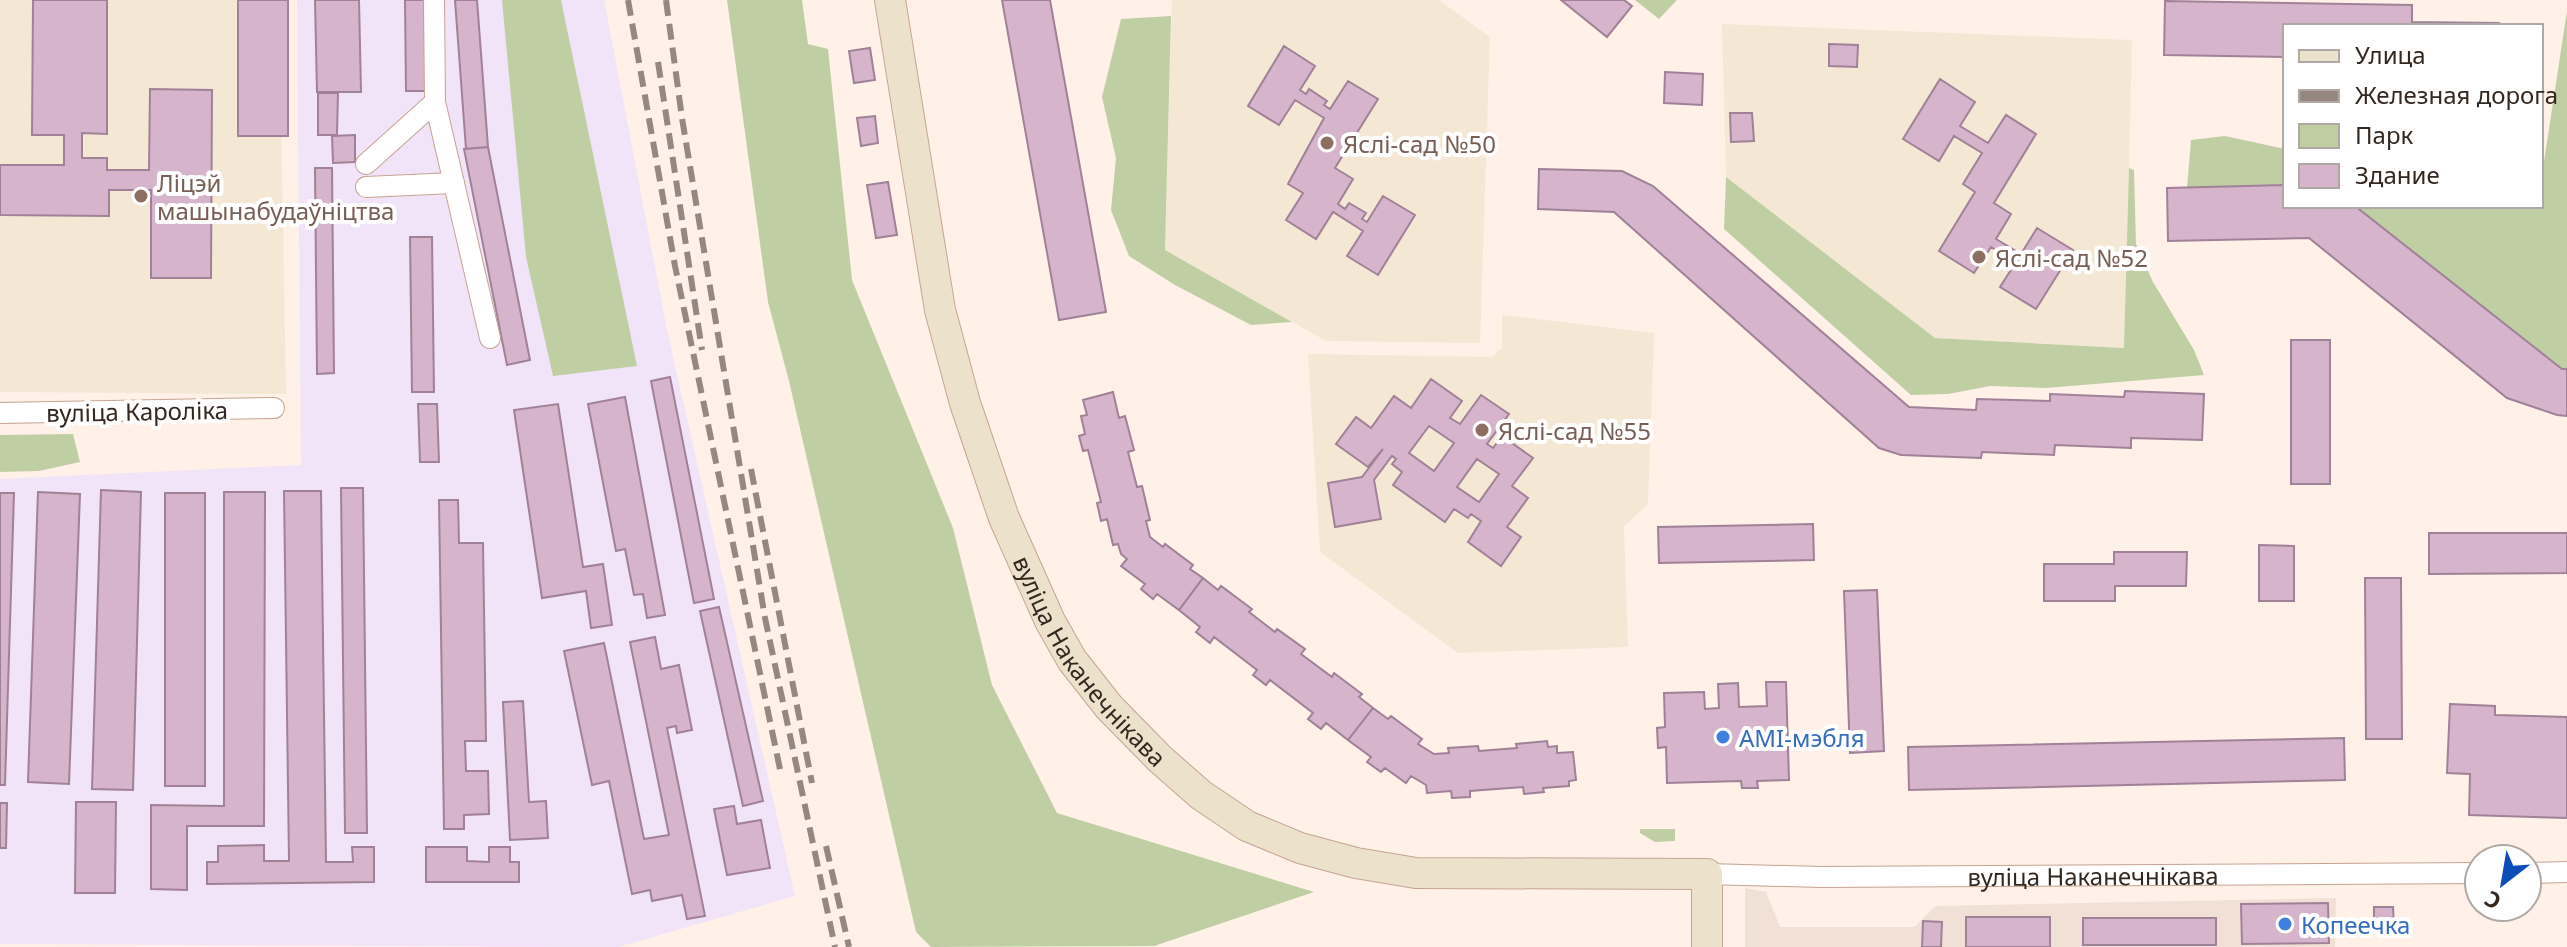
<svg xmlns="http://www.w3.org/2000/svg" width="2567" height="947" font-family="'Noto Sans',sans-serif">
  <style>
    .built { fill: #f1e0d6 }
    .industrial { fill: #f1e4f8 }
    .education { fill: #f4e8d4 }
    .green { fill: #bfcfa3 }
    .building { fill: #d6b5cc; stroke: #a08197; stroke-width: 2; fill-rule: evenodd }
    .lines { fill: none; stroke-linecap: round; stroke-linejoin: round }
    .street-casing { stroke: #c6a492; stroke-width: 22 }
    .secondary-casing { stroke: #c6a492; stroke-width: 32 }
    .street { stroke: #fff; stroke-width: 20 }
    .secondary { stroke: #ece2cc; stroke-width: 30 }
    .rail { stroke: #968880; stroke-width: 6; stroke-dasharray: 16 8; stroke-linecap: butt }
    .education-dot { fill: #8d6e63; stroke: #fff; stroke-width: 3 }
    .shop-dot { fill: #3f7fe0; stroke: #fff; stroke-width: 3 }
    .labels { text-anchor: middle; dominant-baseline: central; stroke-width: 8; stroke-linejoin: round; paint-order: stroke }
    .education-label { font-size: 24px; fill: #785e54; stroke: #fff; text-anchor: start }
    .street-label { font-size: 24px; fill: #34271f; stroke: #fff }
    .shop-label { font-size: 24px; fill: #366cbe; stroke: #fff; text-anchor: start }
  </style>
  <rect width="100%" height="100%" fill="#fff0e8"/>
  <!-- built -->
  <path class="built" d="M1745 888 1766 892 1780 927H1914L1936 906 2336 898 2335 947H1745Z"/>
  <!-- industrial -->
  <path class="industrial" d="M297 0H604L667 330 795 896 618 947 0 944V479L301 465Z"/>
  <!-- education -->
  <path class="education" d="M0 0H279L286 394 0 392Z
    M1172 0H1439L1490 37 1480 343 1326 341 1165 250Z
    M1722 24 2132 40 2125 348 1935 338 1726 177Z
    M1502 315 1654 333 1648 504 1624 526 1628 647 1458 653 1320 552 1308 354 1492 357 1502 348Z"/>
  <!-- green -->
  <path class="green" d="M502 0H561L637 366 553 376 526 257Z
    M727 0H802L808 44 828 49 852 280 953 528 992 685 1057 813 1314 892 1154 946 931 947 916 932 789 381 768 302Z
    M1635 0H1677L1659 19Z
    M2567 11V369H2562L2355 206H2541V181Z
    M1171 16 1165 250 1292 322 1251 325 1175 285 1129 256 1111 210 1116 158 1102 97 1121 19Z
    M2225 136 2285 149V185L2187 188 2191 140Z
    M2129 168 2134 170 2136 244 2153 282 2194 350 2204 375 2046 388 1990 386 1948 394 1911 395 1724 229 1726 177 1935 338 2124 348Z
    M73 434 80 462 39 471 0 472V435Z
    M1640 829H1675V841L1655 842 1640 833Z"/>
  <!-- building -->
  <path class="building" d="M33 0H107V134L82 133V158H107V170H149L150 89 212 90 211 278H151V190H109V216L0 215V165H64V135H32Z
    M238 0H288V136H238Z
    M315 0H359L361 92H317Z
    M405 0H424L426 91H406Z
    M455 0H477L488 147 466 149Z
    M1002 0H1050L1106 312 1059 320Z
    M1561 0H1624L1632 6 1607 37Z
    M2165 1 2412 5V22L2499 23V26H2285V57L2164 55Z
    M1829 44 1858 45 1857 67 1829 66Z
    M1284 46 1315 66 1300 90 1306 94 1309 89 1327 101 1324 105 1330 109 1348 81 1378 99 1335 168 1353 179 1338 204 1345 209 1349 203 1366 213 1362 219 1367 222 1383 196 1415 215 1378 275 1347 256 1363 231 1333 212 1316 239 1286 220 1303 193 1288 184 1324 118 1295 100 1279 125 1248 106Z
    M870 48 875 80 854 83 849 51Z
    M1665 72 1703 74 1702 105 1664 103Z
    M1940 79 1975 102 1960 126 1988 143 2006 115 2036 134 1994 203 2011 214 1996 239 2021 254 2037 228 2073 250 2036 309 2000 287 2016 262 1991 247 1974 273 1939 251 1975 192 1963 184 1982 153 1954 136 1939 161 1903 139Z
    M318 93H338L337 135H318Z
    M1730 113H1752L1754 141 1731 142Z
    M875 116 878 143 861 146 857 118Z
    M355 135V162L333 163 332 136Z
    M488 147 530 360 507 365 464 149Z
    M315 168H332L334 373 317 374Z
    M1539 169 1622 171 1653 186 1909 407 1976 410 1977 399 2050 401V394L2124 397 2125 391 2204 394 2202 440 2131 438V448L2055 445 2054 455 1982 452 1981 458 1901 455 1879 448 1614 212 1538 209Z
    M888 182 897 235 876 238 867 185Z
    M2285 185V206H2355L2562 369H2567V416L2557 415 2507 398 2309 238 2168 241 2167 188Z
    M410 237H432L434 392H412Z
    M2291 340H2330V484H2291Z
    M670 377 714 599 694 603 651 381Z
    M1431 379 1462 401 1450 418 1460 424 1481 395 1509 414 1487 444 1493 448 1502 436 1533 458 1512 486 1528 498 1507 527 1521 537 1501 566 1468 542 1481 521 1471 514 1468 518 1454 509 1445 522 1393 485 1402 472 1392 464 1396 459 1392 456 1374 480 1381 519 1335 527 1328 483 1362 477 1383 449 1368 467 1336 444 1356 417 1371 428 1394 396 1411 408ZM1429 426 1454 443 1434 471 1409 453ZM1477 459 1499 474 1479 502 1457 487Z
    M1113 392 1119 418 1125 416 1134 450 1128 452 1137 487 1142 486 1150 520 1146 521 1150 537 1163 547 1165 544 1193 565 1190 569 1203 578 1179 610 1157 594 1153 599 1141 589 1145 584 1121 566 1127 559 1121 554 1118 544 1113 545 1107 519 1101 521 1097 503 1101 502 1088 450 1083 451 1079 436 1085 434 1081 416 1087 415 1083 400Z
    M625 397 665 615 647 618 643 594 634 595 625 549 616 551 588 404Z
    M418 404H437L439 462H420Z
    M558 404 583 567 603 564 612 625 591 628 586 591 542 598 514 410Z
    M341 488H363L367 833H345Z
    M101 490 141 492 133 790 92 789Z
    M284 491H321L326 862H353L352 847H374V882L207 884V862H218V846L264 845V861H289Z
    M38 492 80 494 69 784 28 782Z
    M224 492H265L264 826H187V890L151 889V805L224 806Z
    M0 493H14L5 785H0Z
    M165 493H205V786H165Z
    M439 500H458L459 543H483L486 741H465L466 771H488L489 814 464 815V829H444Z
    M1813 524 1814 560 1659 563 1658 527Z
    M2429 533H2567V573L2429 574Z
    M2259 545 2294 546V601H2259Z
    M2114 552H2187L2186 586H2115V601H2044V564H2114Z
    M1203 578 1218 590 1221 586 1252 609 1249 612 1275 632 1277 629 1305 649 1301 654 1332 677 1334 673 1362 694 1359 697 1373 708 1348 740 1326 723 1321 729 1308 719 1313 713 1270 680 1266 685 1253 675 1257 670 1214 637 1210 643 1196 632 1200 627 1179 610Z
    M2365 578H2401L2402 739H2366Z
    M1877 590 1884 751 1850 753 1844 591Z
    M719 607 763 801 743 806 700 611Z
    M655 637 661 669 679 665 692 730 677 733 676 726 667 728 705 916 687 919 682 895 652 901 650 890 632 894 609 781 592 785 564 651 604 643 644 839 669 835 630 642Z
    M1766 682H1786L1789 780 1757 781 1758 788H1742L1741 781 1667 783 1666 747 1658 748 1657 728 1665 727 1664 693 1704 692 1705 709 1719 708 1718 684 1738 683 1739 707 1767 706Z
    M523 701 529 802 546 801 548 838 510 840 503 702Z
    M2450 704 2495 706V715L2567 717V818L2469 815 2470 774 2447 773Z
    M1373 708 1388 719 1391 716 1422 739 1418 744 1434 754 1449 753 1448 748 1478 746 1479 751 1517 748 1516 744 1547 741 1548 747 1557 746V753L1573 752 1576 780 1569 781V786L1543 788 1544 792 1524 794 1523 787 1470 791V797L1452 798 1451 791 1427 793 1426 785 1411 776 1406 783 1385 768 1381 772 1367 762 1371 757 1348 740Z
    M2344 738 2345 780 1909 790 1908 747Z
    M76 802H116L115 893H75Z
    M0 803H7L6 848H0Z
    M734 806 737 824 761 820 770 868 727 875 714 809Z
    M426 847H467V861L489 862V847H510V862H519V882H426Z
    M2328 903 2329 943 2242 944 2241 904Z
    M2374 907H2393L2394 925H2374Z
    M1966 917H2050V947H1966Z
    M2083 918H2216V945H2083Z
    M1923 921 1942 922 1941 947H1922Z"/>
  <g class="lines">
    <defs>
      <g id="street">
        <path d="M435 102 490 338"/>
        <path d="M366 164 435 102 434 0"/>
        <path d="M366 187 454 183"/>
        <path d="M0 413 274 408"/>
        <path d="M2527 873 2567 872"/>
        <path id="s1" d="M1707 874 1821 877 2479 873"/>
      </g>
      <g id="secondary">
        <path id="s2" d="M890 0 940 310 965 403 1004 518 1050 621 1072 660 1109 707 1160 759 1201 795 1247 826 1300 848 1356 863 1416 873 1707 874V947"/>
      </g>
    </defs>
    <!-- street casing -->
    <use href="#street" class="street-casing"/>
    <!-- secondary casing -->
    <use href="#secondary" class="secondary-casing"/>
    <!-- street -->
    <use href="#street" class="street"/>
    <!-- secondary -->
    <use href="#secondary" class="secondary"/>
    <!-- rail -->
    <path class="rail" d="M628 0 675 266 781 774
      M666 0 682 118 765 618 835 947
      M658 62 702 350
      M751 469 812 783
      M826 846 849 947"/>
  </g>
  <!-- markers -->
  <g class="education-dot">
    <circle cx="1327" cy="143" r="8"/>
    <circle cx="141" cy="196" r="8"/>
    <circle cx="1979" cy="257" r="8"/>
    <circle cx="1482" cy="430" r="8"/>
  </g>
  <g class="shop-dot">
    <circle cx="1723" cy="737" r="8"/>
    <circle cx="2285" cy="924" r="8"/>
  </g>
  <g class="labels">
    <!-- education labels -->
    <g class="education-label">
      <text x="1343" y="143">Яслі-сад №50</text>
      <text x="157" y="182">Ліцэй<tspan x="157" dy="28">машынабудаўніцтва</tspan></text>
      <text x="1995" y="257">Яслі-сад №52</text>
      <text x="1498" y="430">Яслі-сад №55</text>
    </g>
    <!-- street labels -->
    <g class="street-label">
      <text transform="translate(137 411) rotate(-1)">вуліца Кароліка</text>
      <text stroke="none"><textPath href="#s2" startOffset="700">вуліца Наканечнікава</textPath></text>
      <text stroke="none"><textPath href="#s1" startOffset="386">вуліца Наканечнікава</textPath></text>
    </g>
    <!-- shop labels -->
    <g class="shop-label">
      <text x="1739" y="737">AMI-мэбля</text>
      <text x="2301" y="924">Копеечка</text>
    </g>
  </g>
  <!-- legend -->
  <rect x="2283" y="24" width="260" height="184" fill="#ffffff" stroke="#aea9a5" stroke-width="2"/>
  <rect x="2299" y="50" width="40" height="12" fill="#ece2cc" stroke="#aea9a5" stroke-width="2"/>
  <text x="2355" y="64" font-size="24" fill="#34271f">Улица</text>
  <rect x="2299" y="90" width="40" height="12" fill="#968880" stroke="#aea9a5" stroke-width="2"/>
  <text x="2355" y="104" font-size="24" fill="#34271f">Железная дорога</text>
  <rect x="2299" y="124" width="40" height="24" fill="#bfcfa3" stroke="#aea9a5" stroke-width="2"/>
  <text x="2355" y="144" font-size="24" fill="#34271f">Парк</text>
  <rect x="2299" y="164" width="40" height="24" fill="#d6b5cc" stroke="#aea9a5" stroke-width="2"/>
  <text x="2355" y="184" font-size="24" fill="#34271f">Здание</text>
  <!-- north arrow -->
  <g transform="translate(2503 883) rotate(211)"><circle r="38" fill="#ffffff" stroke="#aea9a5" stroke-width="2"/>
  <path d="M0-6L14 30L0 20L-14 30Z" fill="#0c4db8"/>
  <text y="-12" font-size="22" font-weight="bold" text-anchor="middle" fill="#34271f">С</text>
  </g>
</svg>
